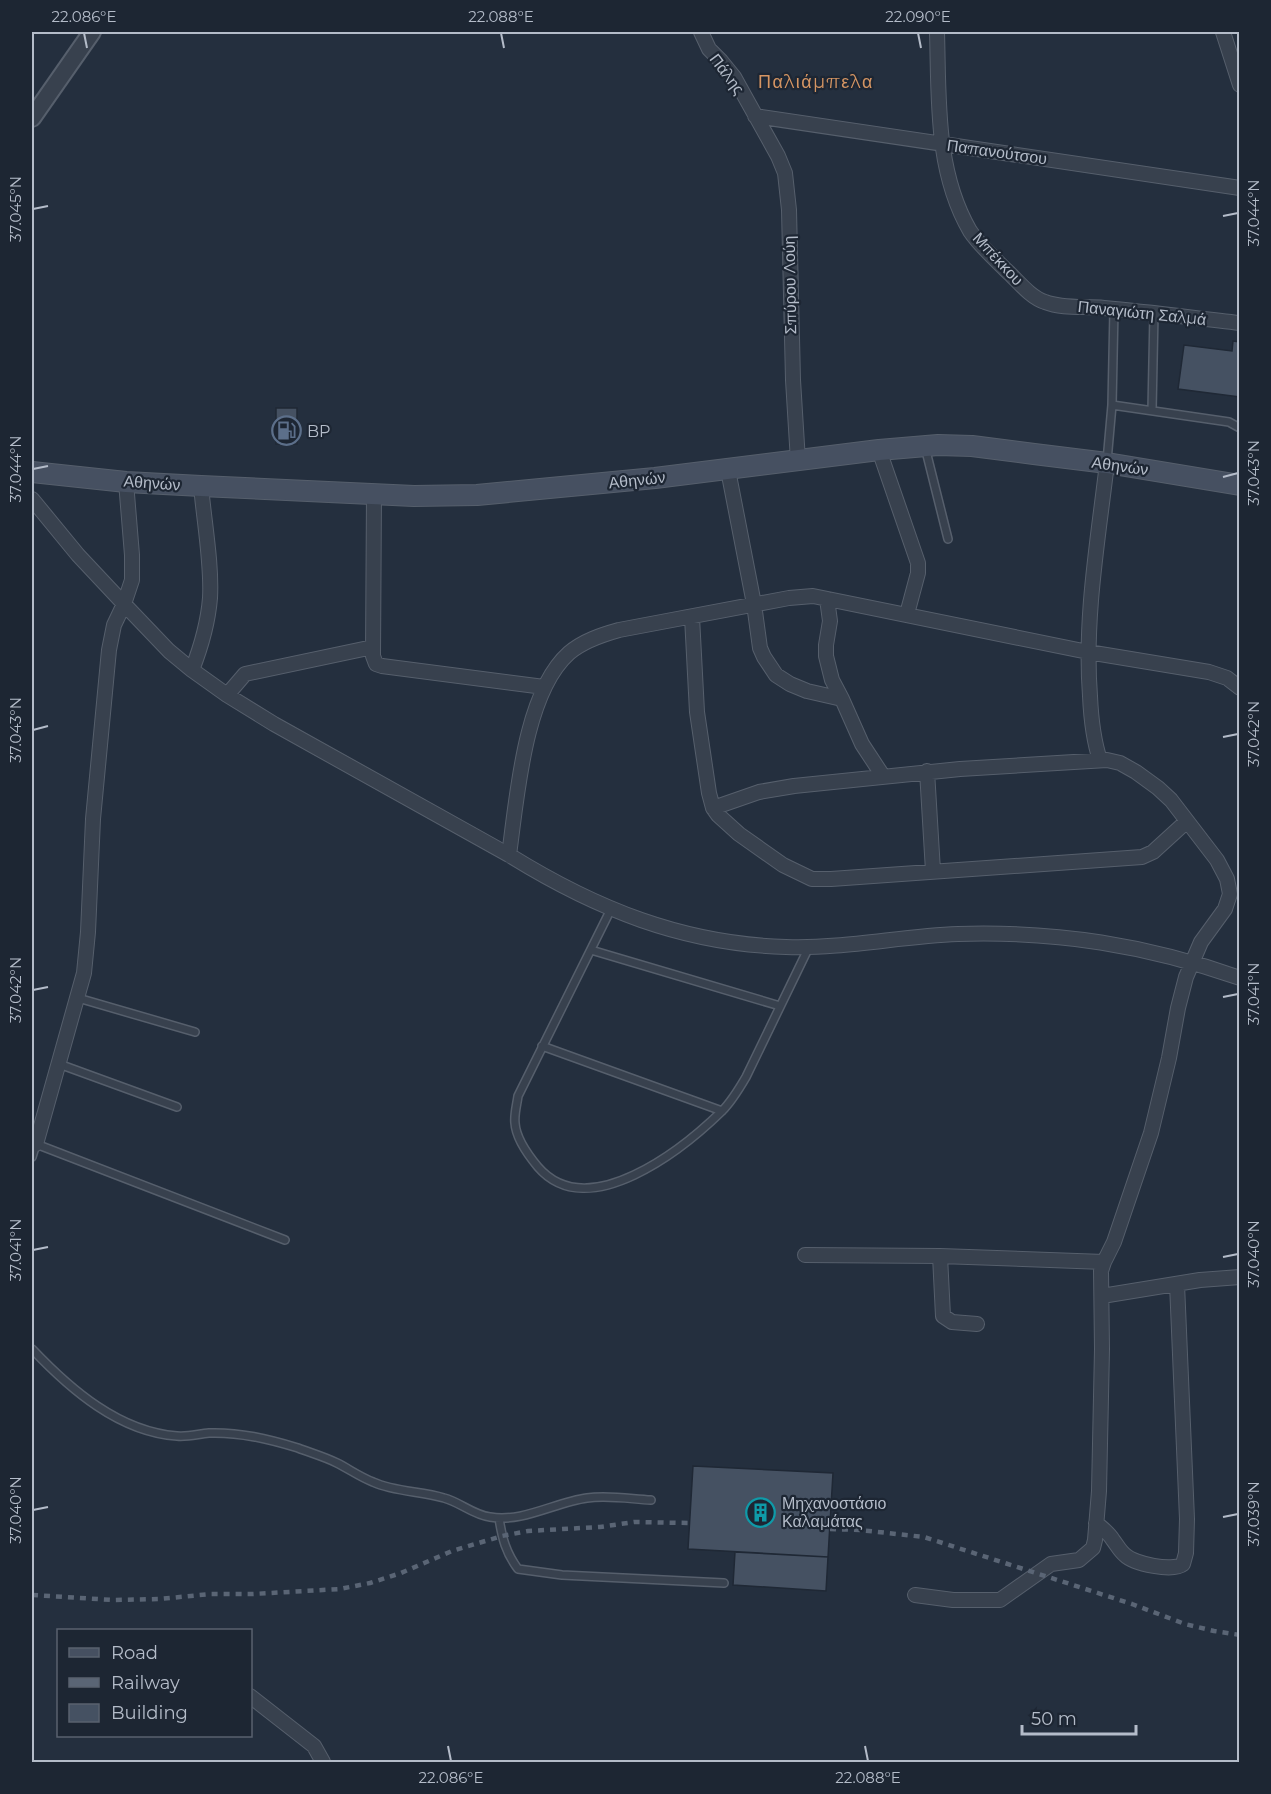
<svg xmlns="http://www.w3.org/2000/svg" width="1271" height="1794" font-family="Montserrat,sans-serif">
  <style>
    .building { fill: #455162; stroke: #1f2835; stroke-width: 1.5 }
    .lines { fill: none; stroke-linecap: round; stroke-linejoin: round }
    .service-casing { stroke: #565f6c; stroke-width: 10 }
    .minor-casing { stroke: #565f6c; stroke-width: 16 }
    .tertiary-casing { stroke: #565f6c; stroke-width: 20 }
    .secondary-casing { stroke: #565f6c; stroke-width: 22 }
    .service { stroke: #38414e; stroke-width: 7 }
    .minor { stroke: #38414e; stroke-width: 14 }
    .tertiary { stroke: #38414e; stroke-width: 16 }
    .secondary { stroke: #465061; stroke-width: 20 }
    .rail { stroke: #5a6575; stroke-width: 4.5; stroke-dasharray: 6 6; stroke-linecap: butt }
    .ticks { fill: none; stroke: #b4bcc9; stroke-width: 2 }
    .labels { text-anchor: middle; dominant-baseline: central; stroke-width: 4.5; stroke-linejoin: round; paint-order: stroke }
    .street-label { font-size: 16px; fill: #b4bcc9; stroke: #1d2633 }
    .poi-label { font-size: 16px; fill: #b4bcc9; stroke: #1d2633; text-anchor: start }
    .neighbourhood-label { font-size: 18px; letter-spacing: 1.5px; fill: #d59563; stroke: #1d2633 }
    .neatline { fill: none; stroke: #b4bcc9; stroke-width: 2 }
    .ticks-label { font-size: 15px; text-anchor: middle; fill: #b4bcc9 }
  </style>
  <rect width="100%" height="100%" fill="#242f3e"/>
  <!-- building -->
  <path class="building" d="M1233 341 1240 342V397L1178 389 1184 345 1232 351Z
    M276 408H297V444H276Z
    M693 1466 833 1473 828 1557 688 1549Z
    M735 1552 828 1557 826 1591 733 1585Z"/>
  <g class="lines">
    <defs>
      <path id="service" d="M1112 405 1229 422 1240 428
        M1152 410 1154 313
        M925 447 948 539
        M1107 461 1112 405 1114 309
        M611 909 518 1096C517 1104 514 1114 515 1123 516 1139 528 1155 538 1167 588 1225 683 1149 722 1111 732 1101 739 1089 746 1077L809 947
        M591 950 780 1006
        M78 998 195 1032
        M542 1046 722 1111
        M59 1064 177 1107
        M32 1157 36 1144 285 1240
        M32 1349C70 1389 119 1432 177 1436 188 1437 198 1434 209 1433 240 1432 268 1439 298 1448 311 1453 325 1457 337 1463 349 1469 360 1477 373 1482 395 1492 421 1491 444 1498 460 1502 473 1515 490 1517 522 1523 556 1502 587 1498 608 1495 631 1499 651 1500
        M499 1518C502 1538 506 1553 518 1569L562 1575 724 1583"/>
      <path id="minor" d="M701 32 709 49 721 61 734 77 778 156 785 173 789 210 793 380 798 461
        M937 32C939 98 935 171 970 231 980 246 994 258 1007 271 1018 281 1030 297 1045 302 1063 309 1085 306 1104 308 1149 312 1194 318 1240 323
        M1223 32 1240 85
        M755 116 1240 188
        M879 450 918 563V573L907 614
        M728 470 754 604 760 648 764 657 776 675 790 684 807 691 842 699 862 744 883 776
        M374 494 373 656 376 664 382 666 544 687
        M32 499 78 555 124 604 169 651 192 670 227 695 274 724 509 855C596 909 683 944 786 947 844 949 901 936 958 934 1057 931 1146 945 1240 978
        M827 599 830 621 826 645V656L832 680 842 699
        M692 617 697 712 709 793 713 808 718 815 739 834 783 865 812 879H831L1142 857 1153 852 1187 821
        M192 670C201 647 208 623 210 598 212 564 204 521 201 486
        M227 695 245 674 373 647
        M1100 760C1093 739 1091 718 1090 696 1084 619 1098 540 1107 463
        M927 771 933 871
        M713 808 759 792 794 786 960 769 1107 760 1120 763 1136 772 1158 788 1171 800 1217 860 1227 879 1230 894 1225 909 1201 942 1186 977 1178 1008 1169 1058 1151 1133 1114 1242 1104 1262 1101 1271 1102 1349 1099 1491 1095 1540 1093 1548 1079 1560 1051 1564 1000 1600H953L915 1595
        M509 855C517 798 524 693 569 653 583 641 601 635 619 630L789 598 813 596 1088 652 1209 672 1227 678 1240 688
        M36 1144 84 973 88 932 93 819 109 650 114 625 124 604 132 580V555L126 482
        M805 1255 940 1256 1104 1262
        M940 1256 943 1316 952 1322 977 1324
        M1102 1296 1200 1280 1240 1277
        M1096 1523C1102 1528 1109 1533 1113 1540 1117 1545 1120 1551 1125 1555 1134 1564 1173 1572 1183 1564L1186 1553 1187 1519 1177 1284
        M250 1696 314 1746 323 1762"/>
      <path id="tertiary" d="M32 118 92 32"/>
      <path id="secondary" d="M32 472 126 482 201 486 414 496 477 495 655 478 879 450 938 445 972 446 1034 454 1107 463 1240 485"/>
    </defs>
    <!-- service casing -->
    <use href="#service" class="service-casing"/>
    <!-- minor casing -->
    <use href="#minor" class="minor-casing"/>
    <!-- tertiary casing -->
    <use href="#tertiary" class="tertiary-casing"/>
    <!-- secondary casing -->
    <use href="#secondary" class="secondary-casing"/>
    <!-- service -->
    <use href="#service" class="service"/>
    <!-- minor -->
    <use href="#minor" class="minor"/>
    <!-- tertiary -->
    <use href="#tertiary" class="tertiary"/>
    <!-- secondary -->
    <use href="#secondary" class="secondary"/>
    <!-- rail -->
    <path class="rail" d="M830 1529 860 1530 924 1537 1132 1604 1185 1624 1214 1631 1240 1635
      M32 1595 114 1600 159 1599 211 1594H253L340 1589 370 1583 401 1573 452 1551 502 1536 528 1531 600 1527 634 1522 690 1523"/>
  </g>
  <!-- ticks -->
  <path class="ticks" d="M84 33 87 48M501 33 504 48M918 33 921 48M33 209 48 206M1223 216 1238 213M33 469 48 466M1223 477 1238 473M33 730 48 726M1223 737 1238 734M33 990 48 987M1223 997 1238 994M33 1250 48 1247M1223 1257 1238 1254M33 1510 48 1507M1223 1517 1238 1514M448 1746 451 1761M865 1746 868 1761"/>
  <!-- icons -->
  <defs>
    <symbol id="fuel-ring" viewBox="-11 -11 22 22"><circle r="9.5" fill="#1d2633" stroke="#5c6f8a" stroke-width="1.5"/><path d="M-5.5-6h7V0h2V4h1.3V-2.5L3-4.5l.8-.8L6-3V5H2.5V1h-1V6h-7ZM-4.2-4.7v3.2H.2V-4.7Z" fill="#5c6f8a"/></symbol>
    <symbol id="building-ring" viewBox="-11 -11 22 22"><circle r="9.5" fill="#1d2633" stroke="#0f9aa8" stroke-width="1.5"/><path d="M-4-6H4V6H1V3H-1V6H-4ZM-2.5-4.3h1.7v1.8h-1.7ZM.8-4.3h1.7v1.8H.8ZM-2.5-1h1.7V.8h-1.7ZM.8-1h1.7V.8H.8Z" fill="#0f9aa8"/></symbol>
  </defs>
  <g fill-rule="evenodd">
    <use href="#fuel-ring" x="270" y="414" width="33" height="33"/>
    <use href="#building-ring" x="744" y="1496" width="33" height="33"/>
  </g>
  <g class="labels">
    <!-- street labels -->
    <g class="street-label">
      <text transform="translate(727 74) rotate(53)">Πάλης</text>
      <text transform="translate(997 152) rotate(8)">Παπανούτσου</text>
      <text transform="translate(998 259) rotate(47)">Μπέκκου</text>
      <text transform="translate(790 285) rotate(-91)">Σπύρου Λούη</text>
      <text transform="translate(1142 313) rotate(6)">Παναγιώτη Σαλμά</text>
      <text transform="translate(1120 466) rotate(8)">Αθηνών</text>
      <text transform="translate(637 480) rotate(-6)">Αθηνών</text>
      <text transform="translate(152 483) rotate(4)">Αθηνών</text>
    </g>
    <!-- poi labels -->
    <g class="poi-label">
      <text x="307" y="431">BP</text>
      <text x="782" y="1503">Μηχανοστάσιο<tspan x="782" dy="18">Καλαμάτας</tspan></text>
    </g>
    <!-- neighbourhood labels -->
    <g class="neighbourhood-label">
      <text x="816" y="82">Παλιάμπελα</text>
    </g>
  </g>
  <!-- border -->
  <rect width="1271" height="1794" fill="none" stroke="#1d2633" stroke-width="66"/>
  <!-- legend -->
  <rect x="57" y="1629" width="195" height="108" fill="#1d2633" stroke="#59626f" stroke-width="1.5"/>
  <rect x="69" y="1648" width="30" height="9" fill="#465061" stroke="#59626f" stroke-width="1.5"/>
  <text x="111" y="1659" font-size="18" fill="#b4bcc9">Road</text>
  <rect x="69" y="1678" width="30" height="9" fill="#5a6575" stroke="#59626f" stroke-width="1.5"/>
  <text x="111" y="1689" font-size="18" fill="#b4bcc9">Railway</text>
  <rect x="69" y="1704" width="30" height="18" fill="#455162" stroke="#59626f" stroke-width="1.5"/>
  <text x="111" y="1719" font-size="18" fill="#b4bcc9">Building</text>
  <!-- scale -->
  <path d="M1022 1725v9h114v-9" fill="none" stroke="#b4bcc9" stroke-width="3"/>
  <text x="1031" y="1725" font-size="18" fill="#b4bcc9" stroke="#1d2633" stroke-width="4.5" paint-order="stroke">50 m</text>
  <rect x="33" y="33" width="1205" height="1728" class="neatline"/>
  <g class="ticks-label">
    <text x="84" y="22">22.086°E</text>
    <text x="501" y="22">22.088°E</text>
    <text x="918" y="22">22.090°E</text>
    <text transform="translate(16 209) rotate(-90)" y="5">37.045°N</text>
    <text transform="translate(1254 213) rotate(-90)" y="5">37.044°N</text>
    <text transform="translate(16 469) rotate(-90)" y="5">37.044°N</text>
    <text transform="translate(1254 473) rotate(-90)" y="5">37.043°N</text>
    <text transform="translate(16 730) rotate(-90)" y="5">37.043°N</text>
    <text transform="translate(1254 734) rotate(-90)" y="5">37.042°N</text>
    <text transform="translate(16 990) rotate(-90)" y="5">37.042°N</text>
    <text transform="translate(1254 994) rotate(-90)" y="5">37.041°N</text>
    <text transform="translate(16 1250) rotate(-90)" y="5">37.041°N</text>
    <text transform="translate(1254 1254) rotate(-90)" y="5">37.040°N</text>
    <text transform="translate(16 1510) rotate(-90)" y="5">37.040°N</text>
    <text transform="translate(1254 1514) rotate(-90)" y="5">37.039°N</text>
    <text x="451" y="1783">22.086°E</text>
    <text x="868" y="1783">22.088°E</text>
  </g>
</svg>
